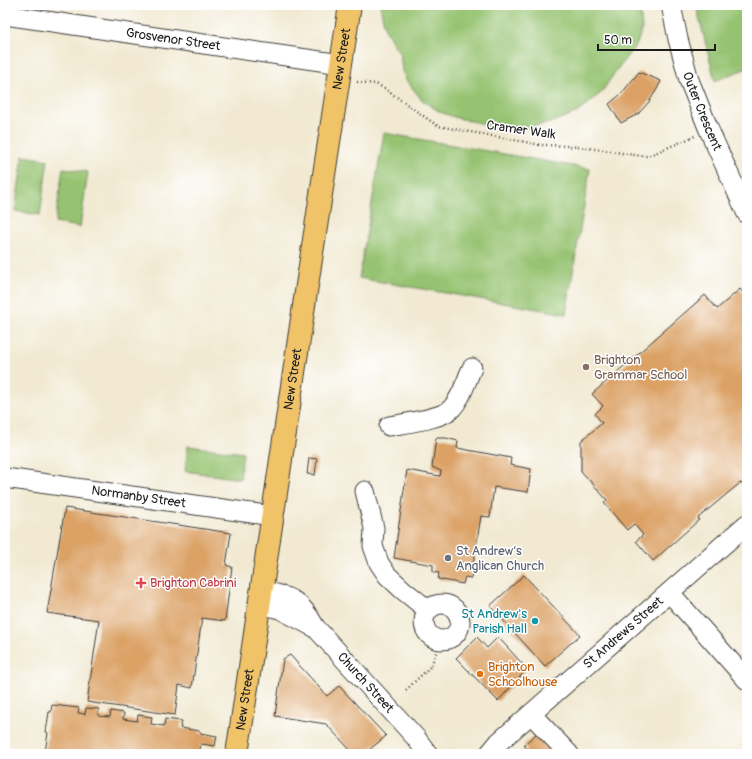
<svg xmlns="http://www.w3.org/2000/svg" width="752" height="759" font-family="Pangolin,sans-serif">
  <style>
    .green { fill: #96c371; stroke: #597046 }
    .building { fill: #dba165 }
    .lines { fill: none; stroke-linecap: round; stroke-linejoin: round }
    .minor-casing { stroke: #3c3b37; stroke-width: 21 }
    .major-casing { stroke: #3c3b37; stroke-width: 24 }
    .path { stroke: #3c3b37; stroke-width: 2.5; stroke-dasharray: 1 3; stroke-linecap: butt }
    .minor { stroke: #fff; stroke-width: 19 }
    .major { stroke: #f0c369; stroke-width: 22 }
    .education-dot { fill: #8d6e63; stroke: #fff; stroke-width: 1.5 }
    .worship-dot { fill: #6b7280; stroke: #fff; stroke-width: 1.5 }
    .health-dot { fill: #e0444e; stroke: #fff; stroke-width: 1.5 }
    .culture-dot { fill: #0f9aa8; stroke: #fff; stroke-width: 1.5 }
    .food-dot { fill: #e8710a; stroke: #fff; stroke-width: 1.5 }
    .labels { text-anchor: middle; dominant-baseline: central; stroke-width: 3; stroke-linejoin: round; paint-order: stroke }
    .street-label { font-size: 13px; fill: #1c1c1c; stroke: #fff }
    .education-label { font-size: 13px; fill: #785e54; stroke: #fff; text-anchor: start }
    .worship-label { font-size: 13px; fill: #5b616d; stroke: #fff; text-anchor: start }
    .health-label { font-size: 13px; fill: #be3a42; stroke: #fff; text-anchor: start }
    .culture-label { font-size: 13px; fill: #0d838f; stroke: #fff; text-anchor: end }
    .food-label { font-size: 13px; fill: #c56008; stroke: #fff; text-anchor: start }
  </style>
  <rect width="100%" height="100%" fill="#fff"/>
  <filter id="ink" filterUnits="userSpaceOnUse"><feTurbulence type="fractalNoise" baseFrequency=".025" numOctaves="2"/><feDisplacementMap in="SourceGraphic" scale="8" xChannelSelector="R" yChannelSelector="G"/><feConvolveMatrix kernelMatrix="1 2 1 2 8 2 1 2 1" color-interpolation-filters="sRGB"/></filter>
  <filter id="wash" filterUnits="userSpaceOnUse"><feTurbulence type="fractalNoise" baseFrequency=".012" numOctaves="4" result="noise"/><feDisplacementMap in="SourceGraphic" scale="16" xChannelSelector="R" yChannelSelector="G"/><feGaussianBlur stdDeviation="0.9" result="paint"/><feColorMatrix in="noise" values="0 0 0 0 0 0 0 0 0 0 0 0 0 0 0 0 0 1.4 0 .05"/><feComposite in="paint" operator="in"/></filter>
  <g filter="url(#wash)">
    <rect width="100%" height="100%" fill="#f1e9d1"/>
    <!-- green -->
    <path class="green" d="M380 5H640L642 29 637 44 618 68 601 93 578 112 550 123 520 129 488 125 454 117 440 112 422 100 406 80 402 71 400 53 395 47 385 29Z
      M696 5H747V68L715 81Z
      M384 133 590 169 566 314 359 278Z
      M23 156 48 160 40 215 15 211Z
      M63 168 88 172 80 227 55 223Z
      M188 446 243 453 240 479 185 471Z"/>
    <g id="blocks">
      <!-- building -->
      <path class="building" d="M639 72 661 81 657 89 649 102 638 114 621 123 609 104 621 94Z
        M740 289 747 297V485H746L740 483 698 518 699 520 653 561 636 541 643 535 634 524 627 530 604 503 607 500 581 471V441L602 423 595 414 603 406 592 394 705 295 717 309Z
        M436 438H446L458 441 457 448 511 458 510 465 531 469 528 492 494 487 490 517 481 516 471 578 465 577 463 584 438 579 439 573 433 572V565L394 558 407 470 440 476 441 471 432 467Z
        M309 458 317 459 315 475 307 474Z
        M65 508 231 533 226 565 232 567 225 621 202 618 192 688 179 685 175 715 87 702 99 620 47 613Z
        M524 575 580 635 545 666 490 606Z
        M477 637 487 648 498 637 527 669 498 701 456 658Z
        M290 655 327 696 339 686 386 736 364 754H354L326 724 275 716 283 659Z
        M52 705 79 708 78 713 85 714 86 708 99 709 98 716 110 717 111 711 124 713 123 719 137 721 138 715 152 717 151 724 164 726 165 719 182 721 180 728 200 731V733L217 736 215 746 201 744 199 754H48V752H45L48 733 46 732 49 712H51Z
        M539 731 560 754H521L527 749 524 745Z"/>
    </g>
  </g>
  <g filter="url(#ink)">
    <use href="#blocks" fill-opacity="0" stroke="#3c3b37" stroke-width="1"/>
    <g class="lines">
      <defs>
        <g id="minor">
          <path id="s1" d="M671 5 678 39 689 80 709 130 747 214"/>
          <path id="s2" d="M5 15 341 64"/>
          <path d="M389 426C405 423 443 419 452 408 462 397 466 381 472 368"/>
          <path id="s3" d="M5 478 273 516"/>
          <path d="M365 491 374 528 373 546 379 563 387 575 403 590 423 606 429 608"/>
          <path id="s4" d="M262 590C291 598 300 599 315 627L416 738 428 754"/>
          <path d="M670 593 747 680"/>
          <circle cx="442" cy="622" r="18"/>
          <path d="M260 604 280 609 312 626"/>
          <path d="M531 714 569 754"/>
          <path id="s5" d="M489 754 499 742 747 524"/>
        </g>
        <g id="major">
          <path id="s6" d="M237 754 306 292 350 5"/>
        </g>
      </defs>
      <!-- minor casing -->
      <use href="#minor" class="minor-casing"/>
      <!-- major casing -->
      <use href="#major" class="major-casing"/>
      <!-- path -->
      <path class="path" d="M357 82 376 84 384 88 429 120 438 126 541 145C564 145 588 148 610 151 623 153 635 156 648 156L695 136
        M406 690 431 666 437 650V640"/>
      <!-- minor -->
      <use href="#minor" class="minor"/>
      <!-- major -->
      <use href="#major" class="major"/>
    </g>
  </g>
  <!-- markers -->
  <circle class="education-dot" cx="586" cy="367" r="4"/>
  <circle class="worship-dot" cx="448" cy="558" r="4"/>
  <path class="health-dot" d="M139 577h4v4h4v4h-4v4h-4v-4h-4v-4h4z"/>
  <circle class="culture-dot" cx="535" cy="621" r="4"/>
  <circle class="food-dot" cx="480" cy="674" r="4"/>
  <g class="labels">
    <!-- street labels -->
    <g class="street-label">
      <text stroke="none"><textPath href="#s2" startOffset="170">Grosvenor Street</textPath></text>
      <text stroke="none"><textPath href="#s6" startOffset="703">New Street</textPath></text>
      <text stroke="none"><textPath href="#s1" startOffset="111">Outer Crescent</textPath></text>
      <text transform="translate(521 130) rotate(8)">Cramer Walk</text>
      <text stroke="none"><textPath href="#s6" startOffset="379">New Street</textPath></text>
      <text stroke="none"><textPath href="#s3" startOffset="135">Normanby Street</textPath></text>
      <text stroke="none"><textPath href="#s5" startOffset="181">St Andrews Street</textPath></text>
      <text stroke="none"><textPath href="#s4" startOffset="143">Church Street</textPath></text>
      <text stroke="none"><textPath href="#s6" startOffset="55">New Street</textPath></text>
    </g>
    <!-- education labels -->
    <g class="education-label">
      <text x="594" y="360">Brighton<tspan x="594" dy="15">Grammar School</tspan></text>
    </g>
    <!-- worship labels -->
    <g class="worship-label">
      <text x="456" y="551">St Andrew’s<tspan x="456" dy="15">Anglican Church</tspan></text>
    </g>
    <!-- health labels -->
    <g class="health-label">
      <text x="150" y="583">Brighton Cabrini</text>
    </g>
    <!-- culture labels -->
    <g class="culture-label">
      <text x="527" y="614">St Andrew's<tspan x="527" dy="15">Parish Hall</tspan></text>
    </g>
    <!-- food labels -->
    <g class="food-label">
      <text x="488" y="667">Brighton<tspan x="488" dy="15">Schoolhouse</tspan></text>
    </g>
  </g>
  <!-- margin -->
  <rect width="752" height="759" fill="none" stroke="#fff" stroke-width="20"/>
  <!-- scale -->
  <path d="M598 44v6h117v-6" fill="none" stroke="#1c1c1c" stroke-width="2"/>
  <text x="604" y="44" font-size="12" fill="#1c1c1c" stroke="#ffffff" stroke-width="3" paint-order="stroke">50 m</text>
</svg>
